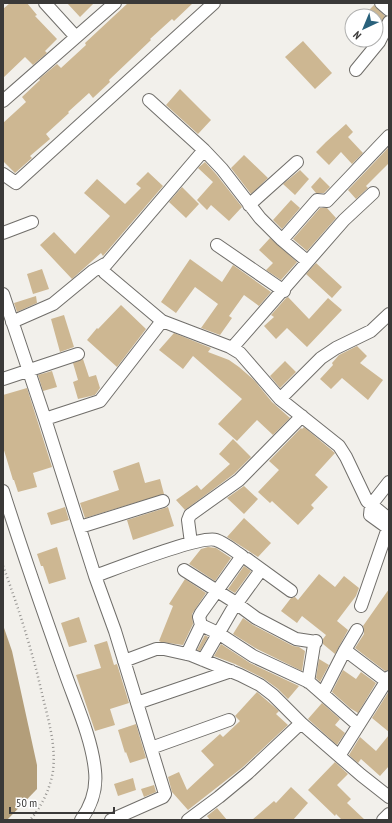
<svg xmlns="http://www.w3.org/2000/svg" width="392" height="823" font-family="'PT Sans Narrow',sans-serif">
  <style>
    .water { fill: #b39e7a }
    .building { fill: #cdb792 }
    .lines { fill: none; stroke-linecap: round; stroke-linejoin: round }
    .street-casing { stroke: #706e6a; stroke-width: 14 }
    .path { stroke: #969491; stroke-width: 2.5; stroke-dasharray: 1 3; stroke-linecap: butt }
    .street { stroke: #fff; stroke-width: 12 }
  </style>
  <rect width="100%" height="100%" fill="#f2f0eb"/>
  <!-- water -->
  <path class="water" d="M3 625 12 651 37 765V789L7 820H3Z"/>
  <!-- building -->
  <path class="building" d="M10 3H27L37 15 35 16 57 39 45 51 47 53 33 65 25 57 3 78V9Z
    M67 3H94L80 17Z
    M128 3H193L174 21 172 19 150 39 151 40 109 80 110 82 93 98 89 93 68 112 69 113 46 134 50 139 30 156 32 158 15 173 3 161V123L26 102 22 97 40 80 39 79 57 64 61 68 86 45 85 43Z
    M374 5 385 16 376 30V16H363Z
    M303 41 332 73 315 89 285 57Z
    M180 89 211 120 198 134 166 105Z
    M346 124 353 132 348 137 363 153 352 164 341 152 329 165 316 152 326 142Z
    M389 147V163L366 186 368 188 356 199 348 190Z
    M244 155 268 178 251 194 231 168Z
    M205 162 216 174 242 207 229 221 211 205 207 210 197 200 213 182 198 168Z
    M300 170 309 179 295 195 283 184Z
    M148 172 163 186 103 256 101 253 72 279 40 245 54 232 75 254 110 216 84 193 97 179 125 204 141 188 136 184Z
    M320 177 330 187 324 193H316L311 187Z
    M182 187 199 204 186 218 169 202Z
    M291 200 300 208 282 229 273 220Z
    M320 208H327L336 218 307 251 293 239Z
    M270 238 297 262 281 280 266 270 273 263 259 250Z
    M190 259 222 282 233 265 271 292 259 306 244 295 229 316 232 318 220 335 201 328 218 304 195 287 176 313 161 302Z
    M316 263 342 287 332 298 306 274Z
    M42 269 49 289 33 294 27 274Z
    M36 296 37 303 17 312 14 303Z
    M288 297 309 319 328 298 342 310 307 347 287 328 276 339 264 326 274 317 271 315 286 298Z
    M121 305 146 329 117 367 87 340 97 328 98 329Z
    M64 315 74 347 60 352 51 319Z
    M174 333 211 348 208 352 229 360 239 367 254 380 272 402 290 418 273 435 257 420 237 441 218 424 242 399 193 356 183 369 159 350Z
    M357 346 367 356 360 363 383 380 368 400 342 378 331 389 320 379 333 365 332 363 339 355Z
    M83 359 89 377 96 375 100 388 95 395 78 399 73 382 78 380 73 363Z
    M285 361 296 372 280 388 270 376Z
    M52 371 57 387 43 391 38 375Z
    M27 388 52 467 33 473 37 487 18 492 14 480H13L3 447V395Z
    M304 427 335 453 315 475 328 487 311 505 314 508 298 525 272 501 270 503 258 492 279 470 269 461 301 428 302 429Z
    M233 439 251 457 234 474 185 510 176 500 197 485 201 490 230 464 219 454Z
    M139 462 145 483 160 479 164 494 85 518 80 503 119 490 113 471Z
    M244 486 258 499 244 514 227 498Z
    M65 507 69 520 51 525 47 513Z
    M168 507 174 526 133 540 127 520Z
    M244 518 271 543 258 557 227 537Z
    M57 547 66 579 49 584 43 566H41L37 554Z
    M208 547 216 548 231 558 215 581 189 564 201 549Z
    M244 566 251 571 235 593 228 589Z
    M319 574 335 587 344 576 359 588 356 596 337 621 348 630 335 654 323 644V639L326 635 302 616 297 623 281 611 291 598 295 597 298 600Z
    M185 579 206 593 192 614 193 624 183 645 161 642 159 641 173 606 169 604Z
    M389 589V670L385 671 355 648 364 634V630L363 626Z
    M79 617 87 642 69 647 61 623Z
    M243 618 253 625 293 646 299 647 305 651 302 671 257 649 233 634Z
    M205 635 208 637 200 651 197 650Z
    M107 641 114 665 117 664 129 703 110 709 115 725 95 731 76 675 101 668 94 645Z
    M221 644 250 663 299 686 288 699 278 689 263 678 235 664 214 656Z
    M319 659 329 665 320 682 316 678Z
    M343 670 356 679 361 672 376 683 358 713 350 708 332 692Z
    M389 691V732L372 718Z
    M257 692 279 711 276 714 288 725 243 767 188 810 172 792 168 777 179 772 187 790 214 765 201 751 220 734 223 737 240 721 235 716Z
    M322 703 340 719 335 725 345 733 337 745 308 719Z
    M136 724 146 758 130 763 126 752 125 753 118 730Z
    M389 735V766L380 776 361 759 358 763 349 755 360 737 376 751Z
    M335 762 348 774 337 785 351 799 347 803 365 820H342L336 814 335 816 308 790Z
    M133 778 136 790 118 796 114 784Z
    M154 785 156 792 144 797 141 789Z
    M291 787 308 803 293 820H252L274 801 276 803Z
    M217 808 227 820H210L207 816Z"/>
  <g class="lines">
    <defs>
      <path id="street" d="M45 3 76 37
        M381 3 389 10
        M356 70 379 42 389 22
        M149 100 204 150 222 169 260 218 282 240 307 261
        M3 101 115 3
        M3 174 16 183 214 3
        M249 205 297 162
        M3 233 32 222
        M282 240 317 200 327 201 389 136
        M217 245 284 291
        M3 294 45 419 95 576 115 631 165 794 163 797 111 820
        M162 321 105 273 103 270V268L204 150
        M12 322 53 304 93 271 105 264
        M232 348 344 220 373 193
        M3 379 78 354
        M280 399 321 358 336 348 371 331 389 314
        M45 419 100 401 162 321 230 347 240 353 280 399 339 446 346 457 367 501 389 519
        M3 491C22 551 43 611 64 670 75 702 92 738 95 771 97 789 91 806 81 820
        M80 527 163 501
        M191 543 188 520 190 515 239 480 302 416
        M247 559 291 591
        M184 570 233 601 256 618 296 639 316 642
        M95 576C115 569 200 535 216 540 225 543 234 551 242 556L201 613 199 617 201 625 187 654
        M361 606 388 528 370 515 371 505 389 482
        M201 625 218 633 253 656 309 682 358 725
        M345 650 386 681
        M203 660 232 610 261 570
        M124 661 156 649H164L191 655 240 675 260 685 273 695 301 723 361 775 389 797
        M308 682 314 645 316 641
        M323 693 345 650 357 630
        M137 703 231 671
        M151 748 229 720
        M339 756 389 677
        M188 820 219 797 248 773 301 723
        M383 820 389 814"/>
    </defs>
    <!-- street casing -->
    <use href="#street" class="street-casing"/>
    <!-- path -->
    <path class="path" d="M3 566C19 609 33 653 43 698 49 722 56 746 53 771 50 789 42 806 30 820"/>
    <!-- street -->
    <use href="#street" class="street"/>
  </g>
  <!-- border -->
  <rect width="392" height="823" fill="none" stroke="#3a3938" stroke-width="8"/>
  <!-- north arrow -->
  <g transform="translate(364 28) rotate(224)"><circle r="19" fill="#ffffff" stroke="#b0b0af"/>
  <path d="M0-3L7 15L0 10L-7 15Z" fill="#29617b"/>
  <text y="-6" font-size="11" font-weight="bold" text-anchor="middle" fill="#3a3938">N</text>
  </g>
  <!-- scale -->
  <path d="M10 807v6h104v-6" fill="none" stroke="#3a3938" stroke-width="2"/>
  <text x="16" y="807" font-size="12" fill="#3a3938" stroke="#ffffff" stroke-width="3" paint-order="stroke">50 m</text>
</svg>
